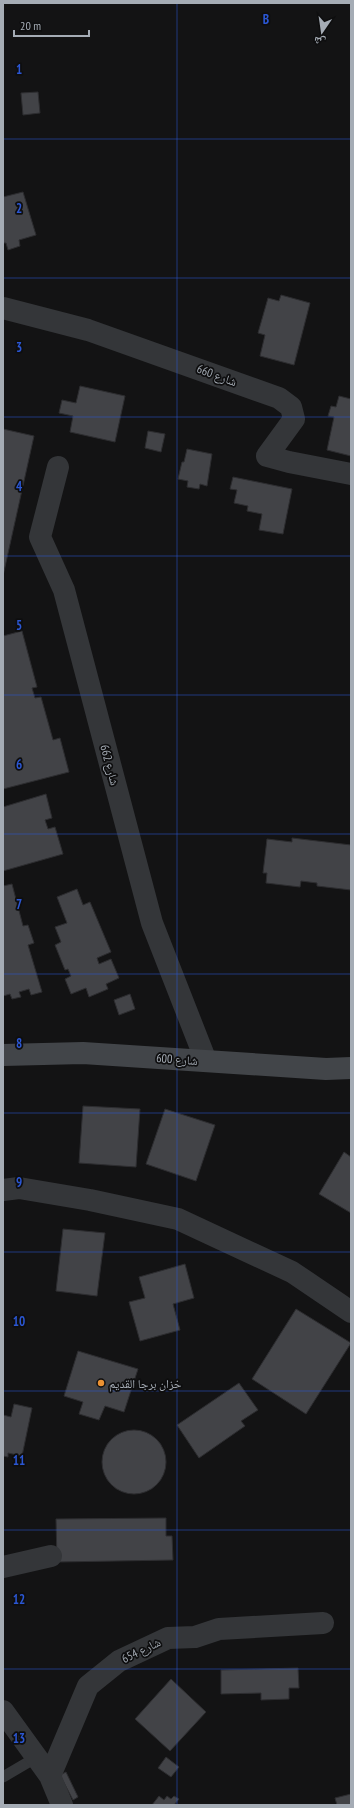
<svg xmlns="http://www.w3.org/2000/svg" width="354" height="1808" font-family="'PT Sans Narrow','Noto Naskh Arabic',sans-serif">
  <style>
    .building { fill: #424347; stroke: #2d2d30 }
    .lines { fill: none; stroke-linecap: round; stroke-linejoin: round }
    .lane { stroke: #343639; stroke-width: 11 }
    .street { stroke: #343639; stroke-width: 22 }
    .secondary { stroke: #424549; stroke-width: 22 }
    .grid { fill: none; stroke: #2b57d4; stroke-width: 1; stroke-opacity: 0.55 }
    .poi-dot { fill: #ed9232; stroke: #0e0e0f; stroke-width: 1.5 }
    .labels { text-anchor: middle; dominant-baseline: central; stroke-width: 3.5; stroke-linejoin: round; paint-order: stroke }
    .street-label { font-size: 12px; fill: #a5acb5; stroke: #0e0e0f }
    .poi-label { font-size: 12px; fill: #a5acb5; stroke: #0e0e0f; text-anchor: start }
    .grid-label { font-size: 13px; text-anchor: middle; font-weight: bold; fill: #2b57d4; stroke: #0e0e0f; stroke-width: 3.5; stroke-linejoin: round; paint-order: stroke }
  </style>
  <rect width="100%" height="100%" fill="#131314"/>
  <!-- building -->
  <path class="building" d="M38 92 40 113 23 115 21 93Z
    M23 192 36 235 19 240 20 246 8 250 6 243H3V197Z
    M281 295 310 303 294 365 260 356 265 335 258 333 268 298 279 301Z
    M80 386 125 396 115 442 70 432 73 416 59 413 62 400 76 403Z
    M339 396 351 399V456L327 450 334 417 328 416 331 406 336 407Z
    M3 429 34 436 3 576Z
    M148 431 165 434 161 452 145 448Z
    M187 449 212 454 207 486 200 484 199 489 187 487 188 481 178 479 182 462H184Z
    M233 477 292 489 283 534 259 530 262 514 247 511 248 506 234 503 237 490 230 489Z
    M22 631 37 687 32 688 35 698 41 697 53 740 60 738 69 772 3 789V636Z
    M46 794 52 818 45 820 48 829 55 827 63 854 3 871V807Z
    M292 838 351 845V890L317 886V883L301 881 300 887 266 883 267 873H263L267 839 292 842Z
    M12 884 23 926 28 925 34 943 28 945 42 992 31 995 29 989 19 992 21 997 12 999 10 994 3 996V886Z
    M77 889 83 905 90 902 111 952 97 958 99 964 111 959 119 978 106 984 108 989 89 997 86 988 71 994 65 979 71 976 68 969 65 970 55 945 61 942 55 927 67 923 57 897Z
    M130 994 135 1009 119 1015 114 1000Z
    M83 1106 140 1109 136 1167 79 1163Z
    M165 1109 215 1125 196 1181 146 1164Z
    M344 1152 351 1157V1213L319 1194Z
    M63 1229 105 1233 97 1296 56 1291Z
    M185 1264 194 1298 173 1304 180 1330 140 1341 129 1302 145 1298 139 1277Z
    M296 1309 351 1343 306 1414 252 1379Z
    M78 1351 138 1369 124 1412 105 1406 99 1420 79 1414 83 1402 64 1396Z
    M239 1383 258 1410 241 1421 245 1426 199 1458 177 1425Z
    M14 1404 32 1408 22 1456 8 1453V1457L3 1456V1415L11 1417Z
    M102 1462a32 32 0 1 1 64 0a32 32 0 1 1-64 0Z
    M166 1518V1536H172L173 1560 57 1562 56 1519Z
    M298 1668 299 1688H289V1699L261 1700V1693L221 1694V1670Z
    M171 1679 206 1712 170 1751 135 1719Z
    M166 1757 179 1767 171 1777 158 1768Z
    M66 1772 78 1797 73 1800 60 1775Z
    M351 1794V1805H337L335 1798Z
    M159 1796 164 1800 167 1796 171 1799 174 1796 179 1799 174 1805H152Z"/>
  <g class="lines">
    <!-- lane -->
    <path class="lane" d="M3 1777 37 1757"/>
    <!-- street -->
    <path class="street" d="M3 308 88 330 279 398 291 407 294 419 267 456 289 462 351 474
      M58 467 40 537 64 590 152 923 206 1061
      M3 1190 19 1188 90 1200 178 1219 292 1272 351 1312
      M3 1567 51 1556
      M3 1711 50 1776 62 1805
      M50 1776 88 1686 119 1661 168 1638 195 1637 219 1629 323 1623"/>
    <!-- secondary -->
    <path class="secondary" d="M3 1055 83 1053 326 1069 351 1068"/>
  </g>
  <!-- grid -->
  <path class="grid" d="M177 3V1805M3 139H351M3 278H351M3 417H351M3 556H351M3 695H351M3 834H351M3 974H351M3 1113H351M3 1252H351M3 1391H351M3 1530H351M3 1669H351"/>
  <!-- markers -->
  <circle class="poi-dot" cx="101" cy="1383" r="4"/>
  <g class="labels">
    <!-- street labels -->
    <g class="street-label">
      <text transform="translate(217 375) rotate(20)">شارع 660</text>
      <text transform="translate(110 765) rotate(75)">شارع 662</text>
      <text transform="translate(177 1059) rotate(4)">شارع 600</text>
      <text transform="translate(141 1650) rotate(-26)">شارع 654</text>
    </g>
    <!-- poi labels -->
    <g class="poi-label">
      <text x="109" y="1383">خزان برجا القديم</text>
    </g>
  </g>
  <g class="grid-label">
    <text x="266" y="24">B</text>
    <text x="19" y="74">1</text>
    <text x="19" y="213">2</text>
    <text x="19" y="352">3</text>
    <text x="19" y="491">4</text>
    <text x="19" y="630">5</text>
    <text x="19" y="769">6</text>
    <text x="19" y="909">7</text>
    <text x="19" y="1048">8</text>
    <text x="19" y="1187">9</text>
    <text x="19" y="1326">10</text>
    <text x="19" y="1465">11</text>
    <text x="19" y="1604">12</text>
    <text x="19" y="1743">13</text>
  </g>
  <!-- border -->
  <rect width="354" height="1808" fill="none" stroke="#a5acb5" stroke-width="8"/>
  <!-- north arrow -->
  <g transform="translate(322 32) rotate(193)" stroke="#0e0e0f" stroke-width="3" paint-order="stroke">
  <path d="M0-3L7 15L0 10L-7 15Z" fill="#a5acb5"/>
  <text y="-6" font-size="11" font-weight="bold" text-anchor="middle" fill="#a5acb5">ش</text>
  </g>
  <!-- scale -->
  <path d="M14 30v6h75v-6" fill="none" stroke="#a5acb5" stroke-width="2"/>
  <text x="20" y="30" font-size="12" fill="#a5acb5" stroke="#0e0e0f" stroke-width="3" paint-order="stroke">20 m</text>
</svg>
